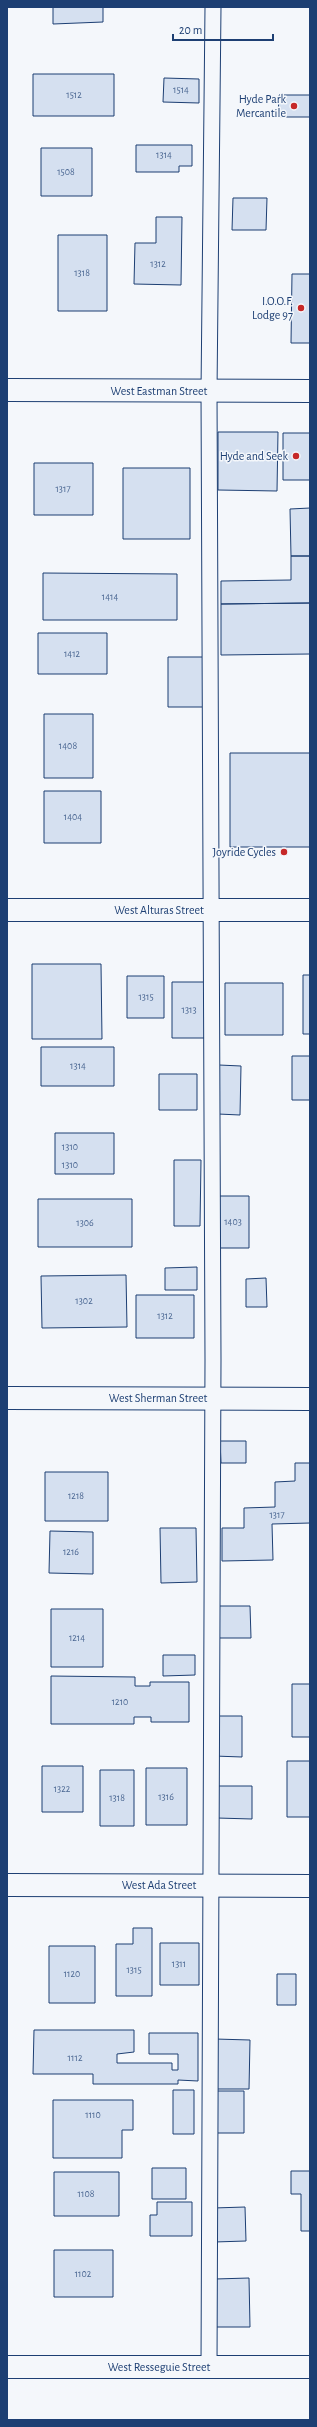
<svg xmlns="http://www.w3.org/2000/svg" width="317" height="2427" font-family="'Alegreya Sans',sans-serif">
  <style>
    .building { fill: #d5e0f0; stroke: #1d3f73 }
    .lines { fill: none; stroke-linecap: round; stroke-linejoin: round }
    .lane-casing { stroke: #1d3f73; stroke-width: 17 }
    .street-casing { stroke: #1d3f73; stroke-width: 24 }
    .lane { stroke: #f4f7fb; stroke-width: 15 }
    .street { stroke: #f4f7fb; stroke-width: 22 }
    .poi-dot { fill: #c62828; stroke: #f4f7fb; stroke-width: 1.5 }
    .labels { text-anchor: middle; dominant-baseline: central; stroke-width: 3; stroke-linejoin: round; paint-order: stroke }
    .number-label { font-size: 10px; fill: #4b6792 }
    .poi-label { font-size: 12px; fill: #1d3f73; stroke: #f4f7fb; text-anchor: end }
    .street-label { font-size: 12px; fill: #1d3f73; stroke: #f4f7fb }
  </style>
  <rect width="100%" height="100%" fill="#f4f7fb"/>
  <!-- building -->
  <path class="building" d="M53 7H103V22L53 24Z
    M33 74H114V116H33Z
    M164 78 199 79V103L163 102Z
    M279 95H310V117H278Z
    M136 145H192V166H179V172H136Z
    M41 148H92V196H41Z
    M233 198H267L266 230H232Z
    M156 217H182L181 285 134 284 135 243H156Z
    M58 235H107V311H58Z
    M292 274H310V343H291Z
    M218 432H278L277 491 218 490Z
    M283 433H310V480H283Z
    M34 463H93V515H34Z
    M123 468H190V539H123Z
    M310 508V556H291L290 509Z
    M291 556H310V603L221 604V581L291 580Z
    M43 573 177 574V620H43Z
    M310 603V654L221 655V604Z
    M38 633H107V674H38Z
    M168 657H204V707H168Z
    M44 714H93V778H44Z
    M230 753H310V847H230Z
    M44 791H101V843H44Z
    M32 964H101L102 1039H32Z
    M303 975H310V1034H303Z
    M127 976H164V1018H127Z
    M172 982H207V1038H172Z
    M225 983H283V1035H225Z
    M41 1047H114V1086H41Z
    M292 1056H310V1100H292Z
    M219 1065 241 1066 240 1115 218 1114Z
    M159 1074H197V1110H159Z
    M55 1133H114V1174H55Z
    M174 1160H201L200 1226H174Z
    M217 1196H249V1248H217Z
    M38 1199H132V1247H38Z
    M197 1267V1290H165V1268Z
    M126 1275 127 1327 42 1328 41 1276Z
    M266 1278 267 1307H246V1279Z
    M136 1295H194V1338H136Z
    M220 1441H246V1463H221Z
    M295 1463H310V1523L272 1524 273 1560 222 1561V1528H244V1508L275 1507V1482L295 1481Z
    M45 1472H108V1521H45Z
    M160 1528H196L197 1582 161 1583Z
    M50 1531 93 1532V1574L49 1573Z
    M217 1606H250L251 1638H218Z
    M51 1609H103V1667H51Z
    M163 1655H195V1675L163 1676Z
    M51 1676 135 1677V1686H150V1682H189V1722H151V1717H134V1724H51Z
    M292 1684H310V1737H292Z
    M215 1716H242V1757L214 1756Z
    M287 1761H310V1817H287Z
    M42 1766H83V1812H42Z
    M146 1768H187V1825H146Z
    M100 1770H134V1826H100Z
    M217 1786H252V1819L217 1818Z
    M133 1928H152V1996H116V1944H133Z
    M160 1943H199V1985H160Z
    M49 1946H95V2003H49Z
    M277 1974H296V2005H277Z
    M34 2030H134V2052L117 2054V2063H172V2070H178V2054H149V2033H198V2081L178 2080V2084H93V2074H33Z
    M215 2039 250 2040 249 2089H215Z
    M173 2090H194V2134H173Z
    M215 2091H244V2133H215Z
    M53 2100H133V2130H122V2158H53Z
    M152 2168H186V2199H152Z
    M291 2171H310V2231H301V2194H291Z
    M54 2172H119V2216H54Z
    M157 2202H192V2236H150V2215H157Z
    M245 2207 246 2241 214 2242 213 2208Z
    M54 2250H113V2297H54Z
    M249 2278 250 2327H215V2279Z"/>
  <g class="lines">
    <defs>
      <path id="lane" d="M209 2367 213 1359 209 392 213 7"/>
      <path id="street" d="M7 390 310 391
        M7 910H310
        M7 1398 310 1399
        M7 1885 310 1886
        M7 2367H310"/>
    </defs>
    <!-- lane casing -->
    <use href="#lane" class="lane-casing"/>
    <!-- street casing -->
    <use href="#street" class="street-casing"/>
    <!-- lane -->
    <use href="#lane" class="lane"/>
    <!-- street -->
    <use href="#street" class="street"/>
  </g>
  <!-- markers -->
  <g class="poi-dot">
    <circle cx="294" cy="106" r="4"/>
    <circle cx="301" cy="308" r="4"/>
    <circle cx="296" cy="456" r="4"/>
    <circle cx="284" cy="852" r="4"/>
  </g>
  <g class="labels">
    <!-- number labels -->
    <g class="number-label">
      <text x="181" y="90">1514</text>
      <text x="74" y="95">1512</text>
      <text x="164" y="155">1314</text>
      <text x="66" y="172">1508</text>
      <text x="158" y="264">1312</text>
      <text x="82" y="273">1318</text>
      <text x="63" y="489">1317</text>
      <text x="110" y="597">1414</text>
      <text x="72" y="654">1412</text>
      <text x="68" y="746">1408</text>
      <text x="73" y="817">1404</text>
      <text x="146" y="997">1315</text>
      <text x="189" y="1010">1313</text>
      <text x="78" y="1066">1314</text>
      <text x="70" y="1147">1310</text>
      <text x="70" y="1165">1310</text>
      <text x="233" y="1222">1403</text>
      <text x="85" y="1223">1306</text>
      <text x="84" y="1301">1302</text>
      <text x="165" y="1316">1312</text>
      <text x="76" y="1496">1218</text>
      <text x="277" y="1515">1317</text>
      <text x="71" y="1552">1216</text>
      <text x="77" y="1638">1214</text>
      <text x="120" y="1702">1210</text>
      <text x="62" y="1789">1322</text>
      <text x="166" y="1797">1316</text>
      <text x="117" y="1798">1318</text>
      <text x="179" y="1964">1311</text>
      <text x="134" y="1970">1315</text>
      <text x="72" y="1974">1120</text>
      <text x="75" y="2058">1112</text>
      <text x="93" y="2115">1110</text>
      <text x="86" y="2194">1108</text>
      <text x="83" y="2274">1102</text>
    </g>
    <!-- poi labels -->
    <g class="poi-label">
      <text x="286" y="99">Hyde Park<tspan x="286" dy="14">Mercantile</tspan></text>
      <text x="293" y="301">I.O.O.F.<tspan x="293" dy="14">Lodge 97</tspan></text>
      <text x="288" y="456">Hyde and Seek</text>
      <text x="276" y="852">Joyride Cycles</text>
    </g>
    <!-- street labels -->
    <g class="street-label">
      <text x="159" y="391">West Eastman Street</text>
      <text x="159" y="910">West Alturas Street</text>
      <text x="158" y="1398">West Sherman Street</text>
      <text x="159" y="1885">West Ada Street</text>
      <text x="159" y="2367">West Resseguie Street</text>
    </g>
  </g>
  <!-- border -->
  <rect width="317" height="2427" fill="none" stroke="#1d3f73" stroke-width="16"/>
  <!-- scale -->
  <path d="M173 34v6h100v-6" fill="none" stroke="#1d3f73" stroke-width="2"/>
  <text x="179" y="34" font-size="12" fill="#1d3f73" stroke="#f4f7fb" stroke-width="3" paint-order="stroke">20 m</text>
</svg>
